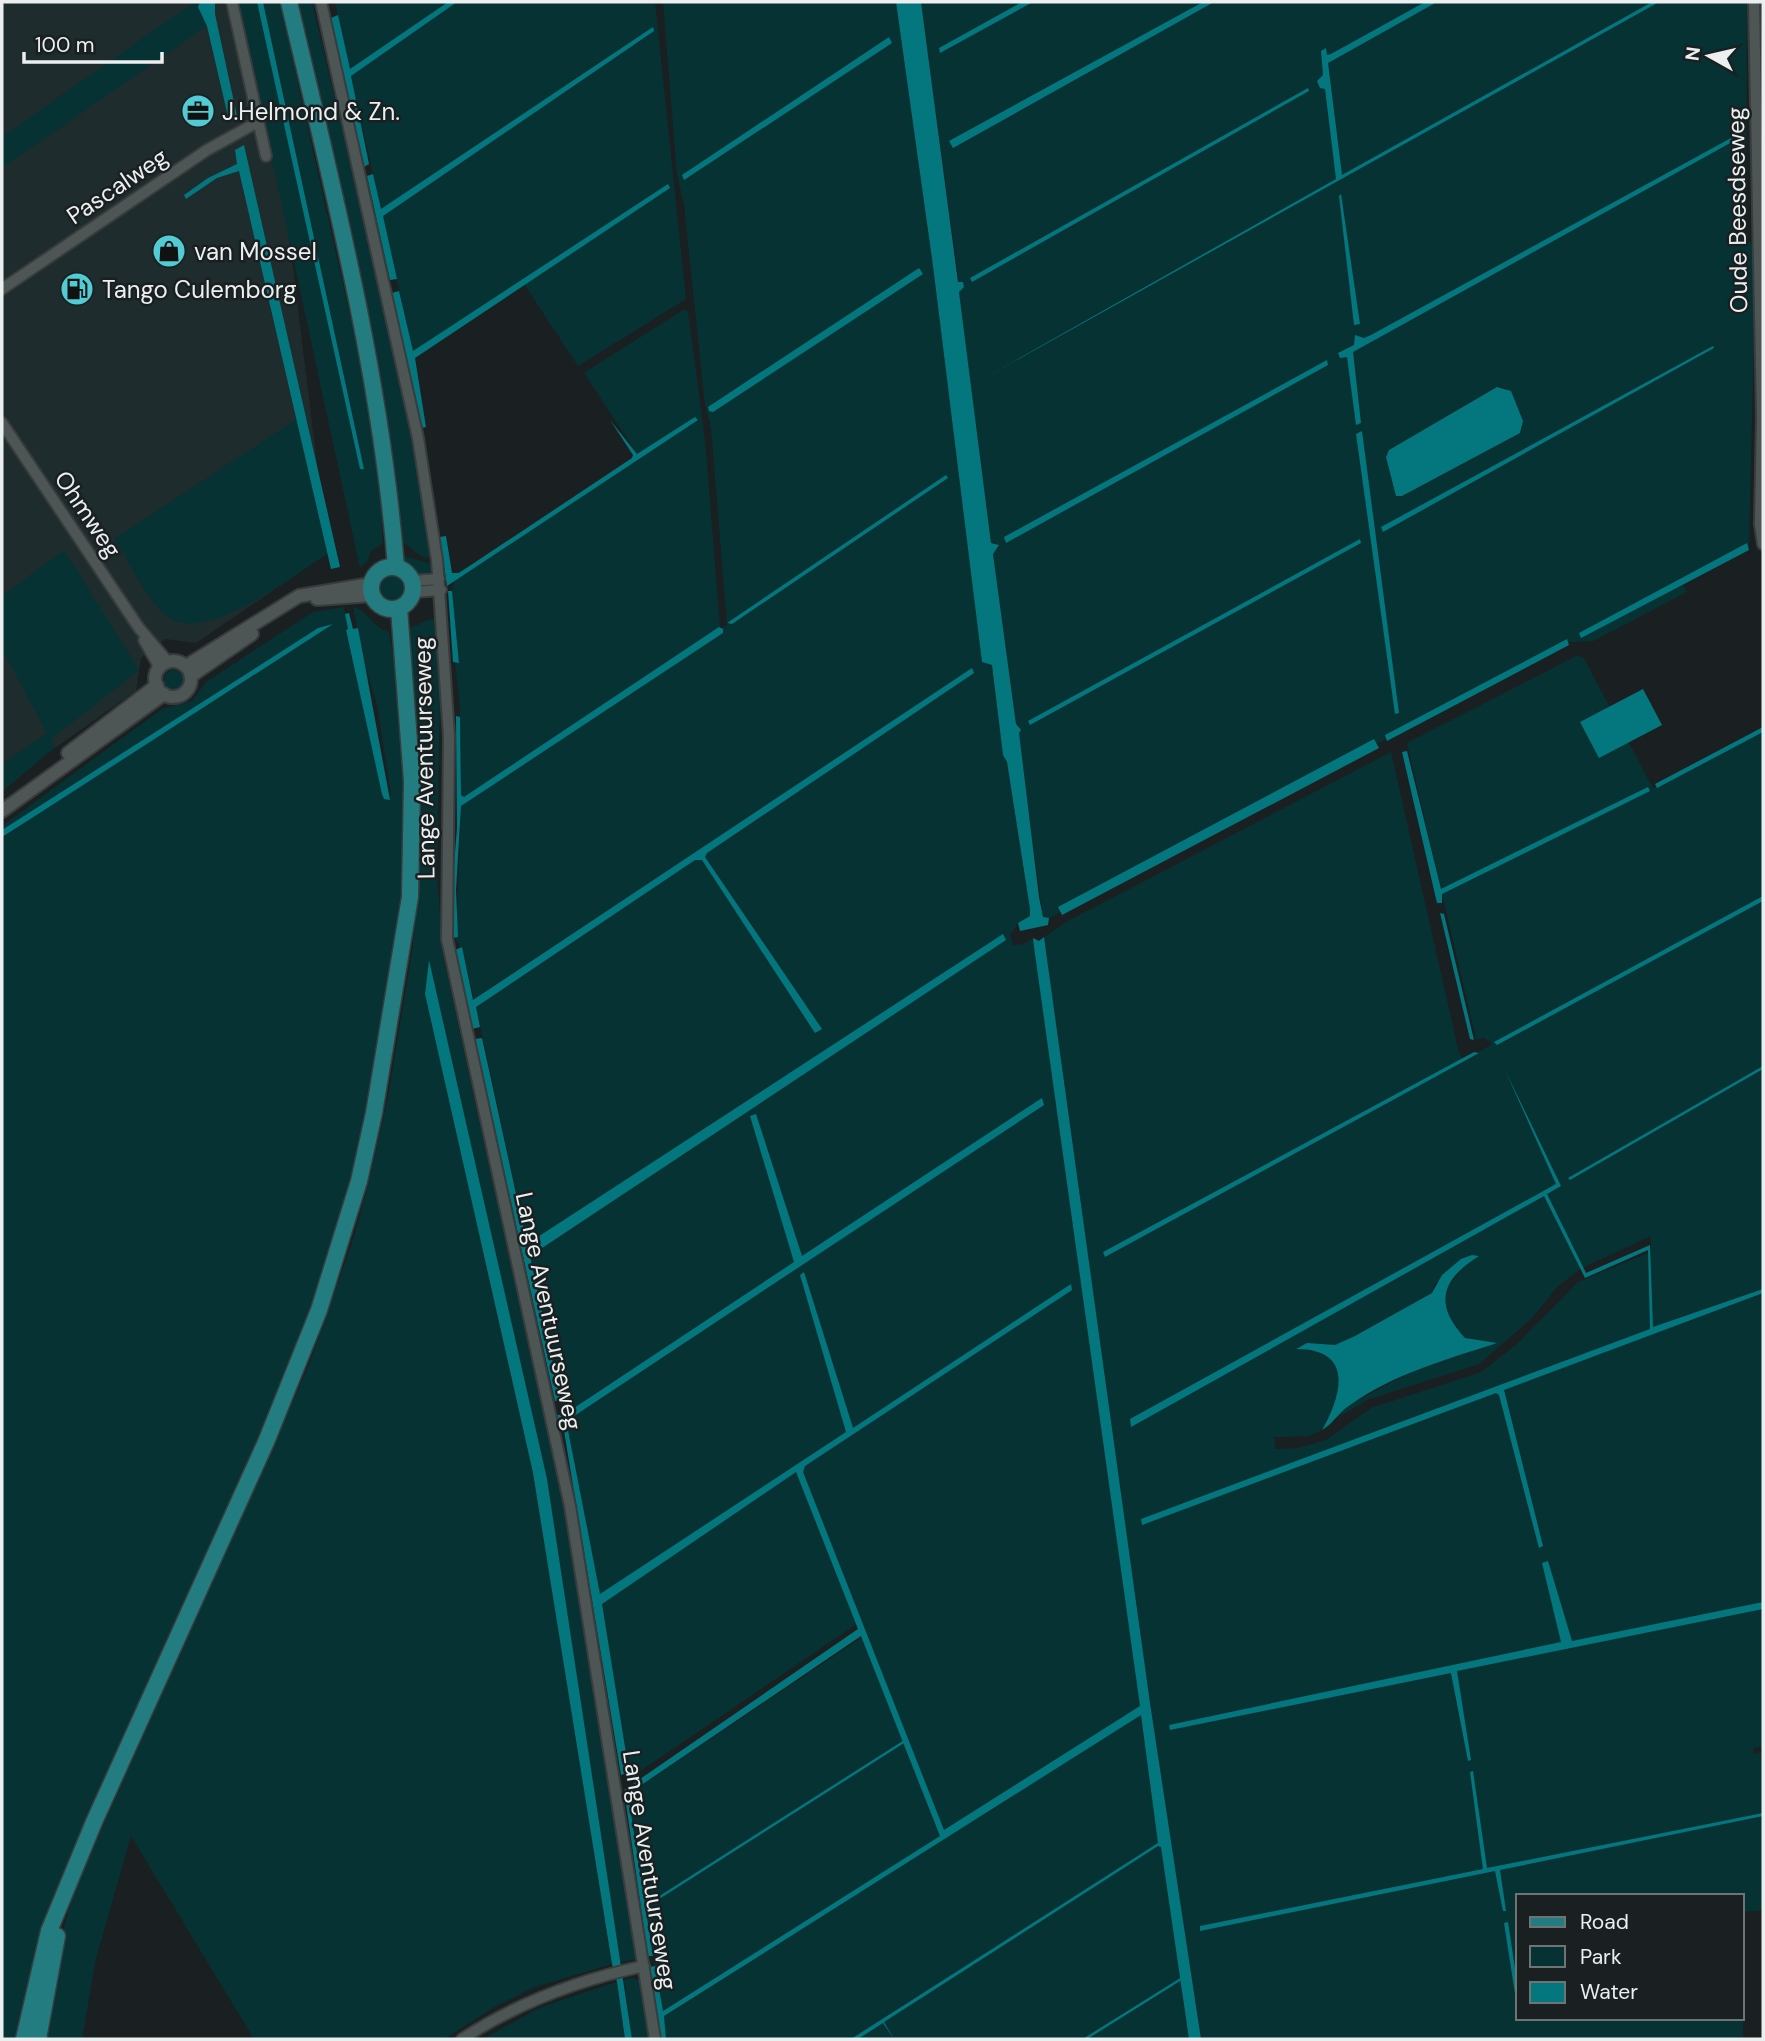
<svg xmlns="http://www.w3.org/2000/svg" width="1765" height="2041" font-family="'DM Sans',sans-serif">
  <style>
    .built { fill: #1e2c2d }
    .green { fill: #063234; fill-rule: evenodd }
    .water { fill: #04767d }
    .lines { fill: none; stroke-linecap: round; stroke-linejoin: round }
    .stream { stroke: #04767d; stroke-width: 2.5 }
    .minor-casing { stroke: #383c3c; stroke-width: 14 }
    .tertiary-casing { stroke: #383c3c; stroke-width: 16 }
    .primary-casing { stroke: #383c3c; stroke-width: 19 }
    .minor { stroke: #4e5555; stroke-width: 10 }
    .tertiary { stroke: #4e5555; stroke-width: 12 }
    .primary { stroke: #237c80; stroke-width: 16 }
    .labels { text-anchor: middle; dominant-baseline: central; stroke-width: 5; stroke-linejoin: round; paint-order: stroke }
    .poi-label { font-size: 24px; fill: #ebefef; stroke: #1a2021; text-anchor: start }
    .street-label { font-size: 24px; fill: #ebefef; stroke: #1a2021 }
  </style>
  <rect width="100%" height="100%" fill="#1a2021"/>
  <!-- built -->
  <path class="built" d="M2 2H241L287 220 328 553 196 643 165 639 141 658 136 691 2 785Z"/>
  <!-- green -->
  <path class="green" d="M200 2 198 7 207 26 2 168V137L193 3Z
    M238 2H257L361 469 364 468 263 2H280C301 99 323 196 345 293 363 375 386 459 382 544L371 551 368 560 360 568Z
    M297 2H312L415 439 432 557C417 560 413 545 401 543Z
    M335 2H448L349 70Z
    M457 2H655L686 299 578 366 524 284 414 357 351 76Z
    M663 2H896L933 266 982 662 992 665 1003 755 1007 762 1030 909V916L1018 923 1010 935 1013 945 1023 944 1033 938 1189 2039H666L664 2016 908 1861 662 2011 628 1794 864 1636 858 1623 630 1778 571 1445 479 1021C475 1004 464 950 456 940L461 806 723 633 722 628 727 625 711 427 705 405 684 205 677 175Z
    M921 2H1747L1746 240 1756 246 1749 547 1682 583 1687 592 1593 641 1569 642 1049 918H1043L993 553 998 547 996 543H991L959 292 964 287 963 283 959 282ZM1497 387 1506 388 1523 428 1520 433 1402 496 1389 450Z
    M683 310 688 311 705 440 720 627 464 797 461 795 460 705 455 662H459L452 591 457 572 494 553 640 458 584 373Z
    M297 419 328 553C296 574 202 648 166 615 144 596 130 562 114 539Z
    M64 550 139 670 51 739 54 748 2 792V764L47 733 2 649V596Z
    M401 551 407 557 432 564 430 574 417 575 400 561Z
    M380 587a12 12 0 1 1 24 0a12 12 0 1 1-24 0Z
    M344 607 348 629 346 631 384 799H389L391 794 377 704 366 669 353 607C370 612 373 628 389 632 435 866 371 1167 283 1387 230 1517 162 1642 109 1772 96 1801 88 1833 78 1863 58 1922 39 1981 19 2039H2V837L330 625 318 628 2 830V826L162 709 192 701 206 682 313 612Z
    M441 615 437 874 443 956 565 1513 636 1959 620 1962 551 1508 429 963 425 994 533 1473 612 1964 535 1987 496 2006 444 2039H254L131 1836 96 1958 82 2039H40L60 1942 74 1891 308 1367 352 1243 367 1189 388 1097 413 946 415 897 407 629Z
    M1576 656 1583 657 1653 788 1763 731V1746L1753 1748V1754L1763 1752V1910L1742 1912V1896H1518V2018H1742L1743 2006V2039H1201L1150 1703 1044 937 1068 921 1391 752 1458 1049 1461 1057 1467 1059 1492 1044 1485 1038 1476 1039 1407 743ZM1651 1236V1252L1578 1282 1516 1345 1481 1372 1371 1408 1326 1440 1298 1448 1276 1449 1274 1437 1309 1436 1322 1430C1344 1392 1353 1353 1298 1348 1314 1340 1321 1348 1335 1345 1358 1339 1408 1306 1432 1293L1435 1284 1478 1256C1444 1282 1431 1302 1465 1338L1494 1343 1424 1365 1347 1406 1339 1417 1367 1400 1479 1364 1532 1318 1558 1286 1582 1268Z
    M164 680a10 10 0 1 1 20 0a10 10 0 1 1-20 0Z
    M633 1978 640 1981 649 2039H632L624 1980Z
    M617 1982 625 2039H483L541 2007Z"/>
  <!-- water -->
  <path class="water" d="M200 2H215V14L237 116 229 121 207 26 198 7Z
    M257 2H263L364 469H360Z
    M448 2H457L351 76 369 164 364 167 331 18 338 15 350 69Z
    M896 2H921L958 282H963L964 287 959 292 991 543 999 545 993 554 1016 724 1021 730 1019 733 1039 897 1043 917 1049 918 1048 925 1020 931 1018 923 1030 916V909L1007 762 1003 755 992 665 982 662 933 266Z
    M1022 2H1033L940 53 939 48Z
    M1203 2H1214L953 148 949 141Z
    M1425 2H1437L1328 63 1342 175 1652 2H1659L979 381 1336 179 1325 89 1320 88 1317 81 1323 75 1321 51 1326 48 1327 55 1331 54Z
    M653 27 654 31 383 216 397 279 390 280 367 176 373 174 381 209Z
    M889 37 892 43 684 180 682 175Z
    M1308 88 1309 91 972 282 970 278Z
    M1742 132 1741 137 1353 352 1361 423 1356 425 1347 357 1340 358 1338 353 1354 345 1355 335 1364 338 1371 335Z
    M244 145 340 567 331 569 239 171 217 178 186 199 184 195 208 178 237 164 235 150Z
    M668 184 670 188 415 358 426 427 422 428 392 293 399 291 413 351Z
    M1341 194 1360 324 1354 325 1339 196Z
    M919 268 923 274 713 412 709 411 708 407Z
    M1713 346 1714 348 1383 532 1381 527Z
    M1327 360 1328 365 1006 543 1004 537Z
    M1497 387 1511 391 1523 421 1520 433 1402 496H1396L1386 457 1389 450Z
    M695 417 698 420 447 586 440 537 446 536 452 573H459L632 458 633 455 610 420 637 454Z
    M1362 431 1399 713 1395 714 1356 434Z
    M946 475 948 478 732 624 727 623Z
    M1360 539 1361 543 1030 725 1028 721Z
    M1747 543 1749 550 1581 638 1579 633Z
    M448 591H452L459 663 453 662Z
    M349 613 353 629 358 628 390 800 384 799 382 794 346 630 348 629 345 614Z
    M333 624 35 816 2 837V830L318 628Z
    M719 627 723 629V633L461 806 456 890 458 937 453 938 452 889 457 828 456 716 460 717 461 795 464 797Z
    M1567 639 1569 645 1387 741 1385 735Z
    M972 668 974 673 707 853 705 857 822 1029 815 1033 702 860H695L476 1007 480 1027 472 1029 455 950 462 947 473 1000Z
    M1643 689 1662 725 1599 758 1580 722Z
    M1763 727V732L1657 788 1655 784Z
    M1374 739 1379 748 1062 915 1058 907Z
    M1407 751 1441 889 1648 787 1650 791 1442 894V903H1437L1402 752Z
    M1763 896V901L1497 1045 1494 1042Z
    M1440 913 1444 914 1474 1040 1470 1039Z
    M1003 934 1006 940 530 1256 561 1400 555 1401 475 1039 482 1038 527 1244Z
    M1044 937 1150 1703 1201 2039H1189L1161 1847 1158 1846 884 2022 894 2039 883 2023 858 2039H851L1158 1843 1141 1715 664 2016 666 2039H661L649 1967 655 1966 663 2011 940 1836 861 1636 628 1794 653 1956H648L624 1790 858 1629 796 1472 602 1604 629 1772 621 1775 564 1431 568 1430 600 1594 846 1432 800 1275 804 1272 853 1428 1071 1284 1072 1290 805 1466 803 1472 944 1830 1140 1706 1034 947 1033 938 1039 941Z
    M429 960 547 1479 632 2039H625L617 1982 612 1964 533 1473 425 994Z
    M1474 1052 1479 1053 1105 1257 1103 1252Z
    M1763 1066V1069L1570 1180 1568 1178Z
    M1505 1070 1561 1186 1547 1194 1586 1273 1650 1245 1653 1327 1763 1289V1293L1504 1390 1543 1546 1539 1548 1499 1395 1496 1393 1142 1525 1141 1519 1650 1329 1648 1250 1585 1278 1544 1196 1131 1427 1130 1419 1556 1184Z
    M1042 1098 1044 1105 568 1420H558L557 1415 565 1414 794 1262 750 1116 756 1114 802 1256Z
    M1472 1255 1479 1256C1442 1279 1433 1304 1465 1338L1497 1343C1445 1360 1396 1373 1350 1405 1339 1412 1334 1423 1322 1430 1343 1393 1353 1349 1296 1349L1307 1343 1335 1345 1355 1336 1432 1293 1442 1275 1461 1259Z
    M1548 1561 1572 1641 1763 1602V1609L1457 1671 1471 1760 1468 1761 1451 1673 1170 1730 1169 1725 1561 1642 1542 1563Z
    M1473 1771 1487 1868 1763 1813V1816L1500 1870 1506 1911H1503L1495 1871 1200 1931V1926L1483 1869 1470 1772Z
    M1508 1922 1518 1988V2013L1504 1923Z"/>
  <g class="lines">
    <!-- stream -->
    <path class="stream" d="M646 1906 905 1741
      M1085 2039 1181 1979"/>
    <defs>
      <path id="minor" d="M232 2 266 156
        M321 2 418 438 437 560 449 736 447 939 570 1506 655 2039
        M1754 2 1762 417 1760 524 1763 544
        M2 289 207 150 258 122
        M2 423 139 628 168 662
        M412 581 439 579
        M413 592 441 590
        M144 640 160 668
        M462 2039C519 2002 578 1980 644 1966"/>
      <path id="tertiary" d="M317 599 372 595
        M155 679a18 18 0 1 1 36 0a18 18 0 1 1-36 0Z
        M186 666 299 596 371 584
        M191 676 252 634
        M68 753 157 685
        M2 811 164 694"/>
      <path id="primary" d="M289 2C333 189 381 375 396 567
        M371 588a21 21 0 1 1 42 0a21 21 0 1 1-42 0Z
        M24 2039 49 1931 94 1822 266 1442 319 1310 359 1181 374 1113 410 897 412 781 399 608
        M38 2039 57 1936"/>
    </defs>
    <!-- minor casing -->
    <use href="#minor" class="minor-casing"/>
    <!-- tertiary casing -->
    <use href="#tertiary" class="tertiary-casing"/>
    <!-- primary casing -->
    <use href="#primary" class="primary-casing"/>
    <!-- minor -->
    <use href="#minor" class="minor"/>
    <!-- tertiary -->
    <use href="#tertiary" class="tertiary"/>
    <!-- primary -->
    <use href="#primary" class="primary"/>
  </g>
  <!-- icons -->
  <defs>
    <symbol id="office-disc" viewBox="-11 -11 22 22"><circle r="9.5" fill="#51ccd4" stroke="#1a2021"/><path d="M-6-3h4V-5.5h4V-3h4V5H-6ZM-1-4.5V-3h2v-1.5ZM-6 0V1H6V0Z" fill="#111"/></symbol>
    <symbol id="shop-disc" viewBox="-11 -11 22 22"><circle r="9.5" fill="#51ccd4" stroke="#1a2021"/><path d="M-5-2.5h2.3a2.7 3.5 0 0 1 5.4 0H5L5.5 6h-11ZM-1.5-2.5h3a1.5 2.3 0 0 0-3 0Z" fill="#111"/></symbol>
    <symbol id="fuel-disc" viewBox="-11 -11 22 22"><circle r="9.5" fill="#51ccd4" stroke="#1a2021"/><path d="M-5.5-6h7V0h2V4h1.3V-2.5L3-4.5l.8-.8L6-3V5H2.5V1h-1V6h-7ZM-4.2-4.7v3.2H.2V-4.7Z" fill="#111"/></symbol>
  </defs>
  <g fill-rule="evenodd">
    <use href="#office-disc" x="179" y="92" width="38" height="38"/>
    <use href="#shop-disc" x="150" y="232" width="38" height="38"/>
    <use href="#fuel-disc" x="58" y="270" width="38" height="38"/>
  </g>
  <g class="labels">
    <!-- poi labels -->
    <g class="poi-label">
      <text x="222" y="111">J.Helmond &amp; Zn.</text>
      <text x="194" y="251">van Mossel</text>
      <text x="102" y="289">Tango Culemborg</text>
    </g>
    <!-- street labels -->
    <g class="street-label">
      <text transform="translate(117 186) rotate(-34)">Pascalweg</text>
      <text transform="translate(1737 210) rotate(-91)">Oude Beesdseweg</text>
      <text transform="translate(88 514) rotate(56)">Ohmweg</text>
      <text transform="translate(424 758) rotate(-91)">Lange Aventuurseweg</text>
      <text transform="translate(549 1311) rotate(78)">Lange Aventuurseweg</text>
      <text transform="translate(650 1870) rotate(81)">Lange Aventuurseweg</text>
    </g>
  </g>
  <!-- border -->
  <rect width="1765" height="2041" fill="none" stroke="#ebefef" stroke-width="7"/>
  <!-- legend -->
  <rect x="1516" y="1894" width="228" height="126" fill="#1a2021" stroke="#6e7373" stroke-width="2"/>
  <rect x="1530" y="1917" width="35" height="10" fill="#237c80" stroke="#6e7373" stroke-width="2"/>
  <text x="1580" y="1929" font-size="21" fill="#ebefef">Road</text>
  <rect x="1530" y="1946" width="35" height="21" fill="#063234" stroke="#6e7373" stroke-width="2"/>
  <text x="1580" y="1964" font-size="21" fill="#ebefef">Park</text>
  <rect x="1530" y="1982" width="35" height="21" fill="#04767d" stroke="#6e7373" stroke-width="2"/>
  <text x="1580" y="1999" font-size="21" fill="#ebefef">Water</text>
  <!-- north arrow -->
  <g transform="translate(1709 56) rotate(278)" stroke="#1a2021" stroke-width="5" paint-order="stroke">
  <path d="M0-5L12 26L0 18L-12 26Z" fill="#ebefef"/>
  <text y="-10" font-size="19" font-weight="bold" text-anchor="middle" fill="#ebefef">N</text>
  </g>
  <!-- scale -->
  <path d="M24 52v10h138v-10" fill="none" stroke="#ebefef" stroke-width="3.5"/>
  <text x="35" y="52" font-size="21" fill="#ebefef" stroke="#1a2021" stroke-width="5" paint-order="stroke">100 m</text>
</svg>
